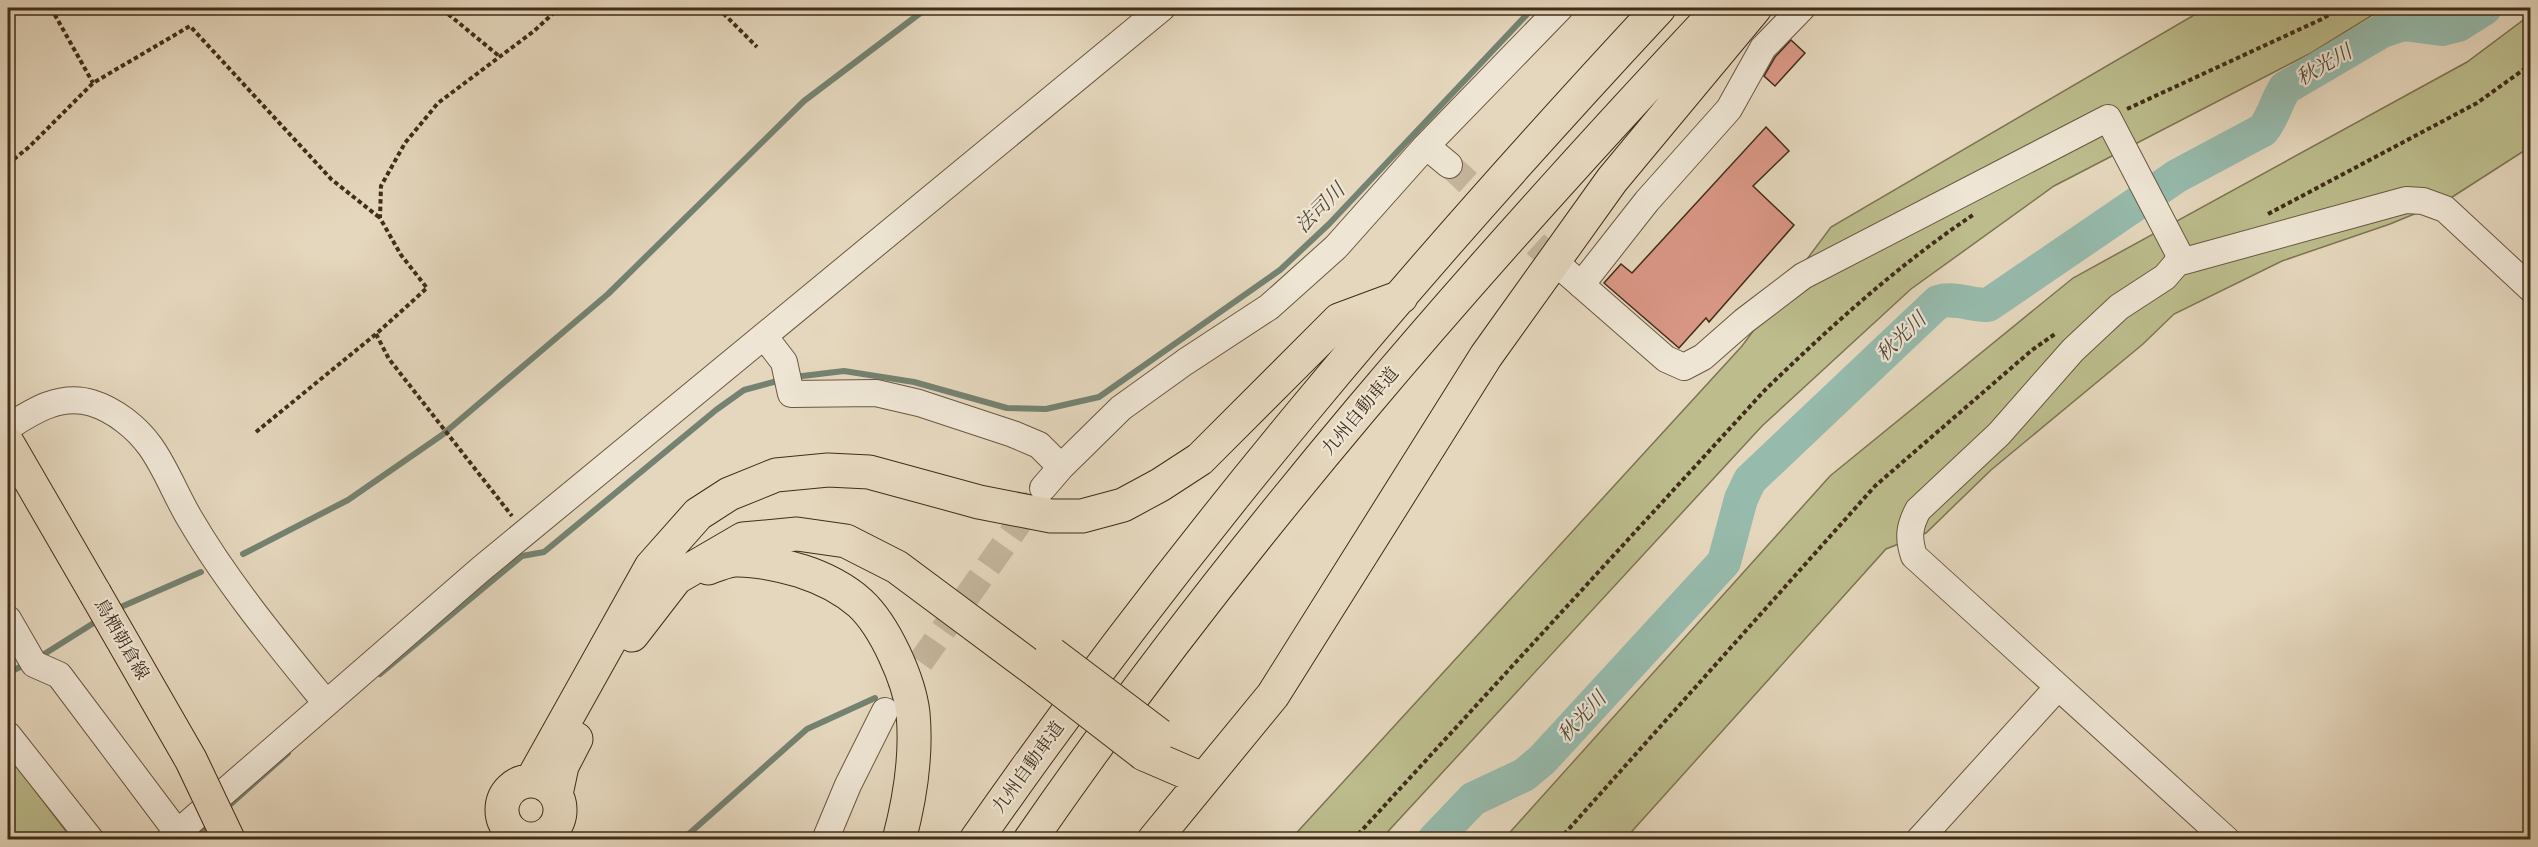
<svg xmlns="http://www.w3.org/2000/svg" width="2538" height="847" font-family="Alegreya,'Noto Serif JP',serif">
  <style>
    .green { fill: #bcbc8c; stroke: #7e7452; stroke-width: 1.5 }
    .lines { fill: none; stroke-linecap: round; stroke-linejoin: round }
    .stream { stroke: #748271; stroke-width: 6 }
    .river { stroke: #96baac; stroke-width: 34 }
    .building { fill: #da9786; stroke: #412d19; stroke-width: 1.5 }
    .minor-tunnel { stroke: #c4b59c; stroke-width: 26; stroke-dasharray: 26 13; stroke-linecap: butt }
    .minor-casing { stroke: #6a5842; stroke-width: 28 }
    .major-casing { stroke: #412d19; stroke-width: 34 }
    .highway-casing { stroke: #412d19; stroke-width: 35 }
    .path { stroke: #412d19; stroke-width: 4; stroke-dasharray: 4.5 3; stroke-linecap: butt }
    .minor { stroke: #eee5d4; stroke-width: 26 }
    .major { stroke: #e5d7bd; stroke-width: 32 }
    .highway { stroke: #e5d7bd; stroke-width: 33 }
    .major-bridge-casing { stroke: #412d19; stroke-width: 34; stroke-linecap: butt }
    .highway-bridge-casing { stroke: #412d19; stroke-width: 35; stroke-linecap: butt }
    .major-bridge { stroke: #e5d7bd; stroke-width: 32 }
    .highway-bridge { stroke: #e5d7bd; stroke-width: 33 }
    .labels { text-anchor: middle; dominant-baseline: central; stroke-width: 4.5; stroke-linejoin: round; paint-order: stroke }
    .street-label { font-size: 18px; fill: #412d19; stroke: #eee5d4 }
    .water-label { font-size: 20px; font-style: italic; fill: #524936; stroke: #eee5d4 }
  </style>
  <rect width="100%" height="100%" fill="#e5d7bd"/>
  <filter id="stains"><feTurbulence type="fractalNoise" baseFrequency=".00333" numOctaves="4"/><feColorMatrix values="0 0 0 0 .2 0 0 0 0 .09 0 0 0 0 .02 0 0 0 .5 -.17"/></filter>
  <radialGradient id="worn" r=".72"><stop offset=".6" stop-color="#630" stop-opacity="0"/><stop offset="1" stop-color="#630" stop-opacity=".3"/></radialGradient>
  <!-- green -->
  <path class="green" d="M2206 8H2384L2311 53 2054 186 1911 289 1762 426 1381 839 1290 840 1742 346 1831 227Z
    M2530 15V147L2446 201 2390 224 2282 261 2174 314 2143 344 1991 470 1926 533 1886 549 1625 839 1503 840 1830 476 2073 278 2467 62Z
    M8 755 72 839H8Z"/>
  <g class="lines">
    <!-- stream -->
    <path class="stream" d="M794 377 844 371 914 382 1007 408 1046 409 1099 397 1280 270 1329 224 1533 8
      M243 554 348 500 442 435 608 294 804 101 927 8
      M114 610 201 572
      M38 658 100 619
      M8 673 26 664
      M380 674 522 556 544 552 716 410 744 390 781 380
      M224 810 288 753
      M191 840 210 823
      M682 840 807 729 875 698"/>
    <!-- river -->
    <path class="river" d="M1434 840 1473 799 1524 775 1542 760 1724 562 1741 499 1750 480 1938 302C1954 297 1971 305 1988 305L2177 176 2263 130C2274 116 2276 102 2285 88L2382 31 2403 24 2442 29 2458 25 2485 8"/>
  </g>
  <!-- building -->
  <path class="building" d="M1791 40 1805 53 1775 86 1764 76 1775 57Z
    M1766 127 1789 151 1753 186 1794 225 1709 322 1706 318 1679 348 1604 283 1621 264 1632 273Z"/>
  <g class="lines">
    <!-- minor-tunnel -->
    <path class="minor-tunnel" d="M1449 165 1563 269
      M898 694 1036 499"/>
    <defs>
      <path id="minor" d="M1426 146 1449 165
        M2177 263 2406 200 2423 201 2445 209 2530 288
        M1563 269 1666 359 1684 367 1703 357 1744 321 1803 276 2108 118 2179 254 2177 263 2165 277 2119 307 2073 350 1999 434 1918 510C1909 527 1908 538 1914 556L2227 840
        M1581 285 1647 201 1729 109 1763 48 1802 8
        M764 336 784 362 791 394 876 393 919 403 1013 434 1039 445 1061 467
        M8 427C33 411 61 393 92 403 115 410 137 428 150 446 166 468 176 496 190 519 228 584 278 644 326 703
        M1043 488 1061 467 1121 408 1185 362 1269 307 1336 247 1426 146 1560 8
        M8 619 34 664 59 675 177 832
        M8 735 91 840
        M169 840 481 569 1162 8
        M825 840 848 785 885 711
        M1919 840 2058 687"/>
      <path id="major" d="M8 443 95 593"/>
      <path id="highway" d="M708 568C716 565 725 561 734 560 756 559 780 565 801 571 823 578 843 588 860 603 885 626 909 680 913 713 917 756 910 799 899 840
        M632 635 676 578 743 539 797 534 846 541 897 567 1038 672
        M1144 754 1202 779
        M532 780 651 567 698 514 729 494 776 475 828 470 869 472 979 502 1051 516H1082L1123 505 1160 485 1200 459 1339 320 1401 297
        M502 810a29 29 0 1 1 58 0a29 29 0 1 1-58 0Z
        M556 794 562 766 576 739
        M976 840C1181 545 1415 270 1659 8
        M1030 840C1235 543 1474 270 1720 8
        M1154 840 1273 695 1486 356 1612 180 1755 8"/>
    </defs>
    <!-- minor casing -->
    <use href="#minor" class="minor-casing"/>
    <!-- major casing -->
    <use href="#major" class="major-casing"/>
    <!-- highway casing -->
    <use href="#highway" class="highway-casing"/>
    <!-- path -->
    <path class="path" d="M51 8 93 83
      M444 8 448 14 499 56
      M718 8 757 47
      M2127 109 2322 19 2340 8
      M8 164 29 147 93 83 190 26 331 179 380 218
      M2268 214 2477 103 2530 65
      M376 334 389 359 512 516
      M256 432 376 334 427 288 401 255 380 218 381 186 405 143 438 103 534 31 559 8
      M1353 840 1765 390C1830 327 1898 265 1973 215
      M1559 840 1875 486 2032 350 2055 334"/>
    <!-- minor -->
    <use href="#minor" class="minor"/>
    <!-- major -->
    <use href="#major" class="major"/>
    <!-- highway -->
    <use href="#highway" class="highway"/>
    <defs>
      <path id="major-bridge" d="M95 593 191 760 229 840"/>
      <path id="highway-bridge" d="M1052 654 1159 735
        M1038 672 1144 754"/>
    </defs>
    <!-- major-bridge casing -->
    <use href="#major-bridge" class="major-bridge-casing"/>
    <!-- highway-bridge casing -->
    <use href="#highway-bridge" class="highway-bridge-casing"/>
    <!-- major-bridge -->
    <use href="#major-bridge" class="major-bridge"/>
    <!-- highway-bridge -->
    <use href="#highway-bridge" class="highway-bridge"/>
  </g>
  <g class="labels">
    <!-- street labels -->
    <g class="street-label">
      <text transform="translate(1360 411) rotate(-50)">九州自動車道</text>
      <text transform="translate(122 639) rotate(60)">鳥栖朝倉線</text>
      <text transform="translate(1028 767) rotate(-54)">九州自動車道</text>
    </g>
    <!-- water labels -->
    <g class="water-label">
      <text transform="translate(2324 65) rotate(-30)">秋光川</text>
      <text transform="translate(1320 208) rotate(-45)">法司川</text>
      <text transform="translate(1901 337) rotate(-44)">秋光川</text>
      <text transform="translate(1582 717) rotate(-47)">秋光川</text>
    </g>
  </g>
  <!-- margin -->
  <rect width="2538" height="847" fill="none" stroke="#e5d7bd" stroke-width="30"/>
  <rect x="9" y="9" width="2520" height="829" fill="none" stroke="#412d19" stroke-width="3"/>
  <rect x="15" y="15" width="2508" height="817" fill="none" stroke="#412d19" stroke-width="1.5"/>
  <rect width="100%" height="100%" filter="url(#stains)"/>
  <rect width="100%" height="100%" fill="url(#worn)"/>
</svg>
